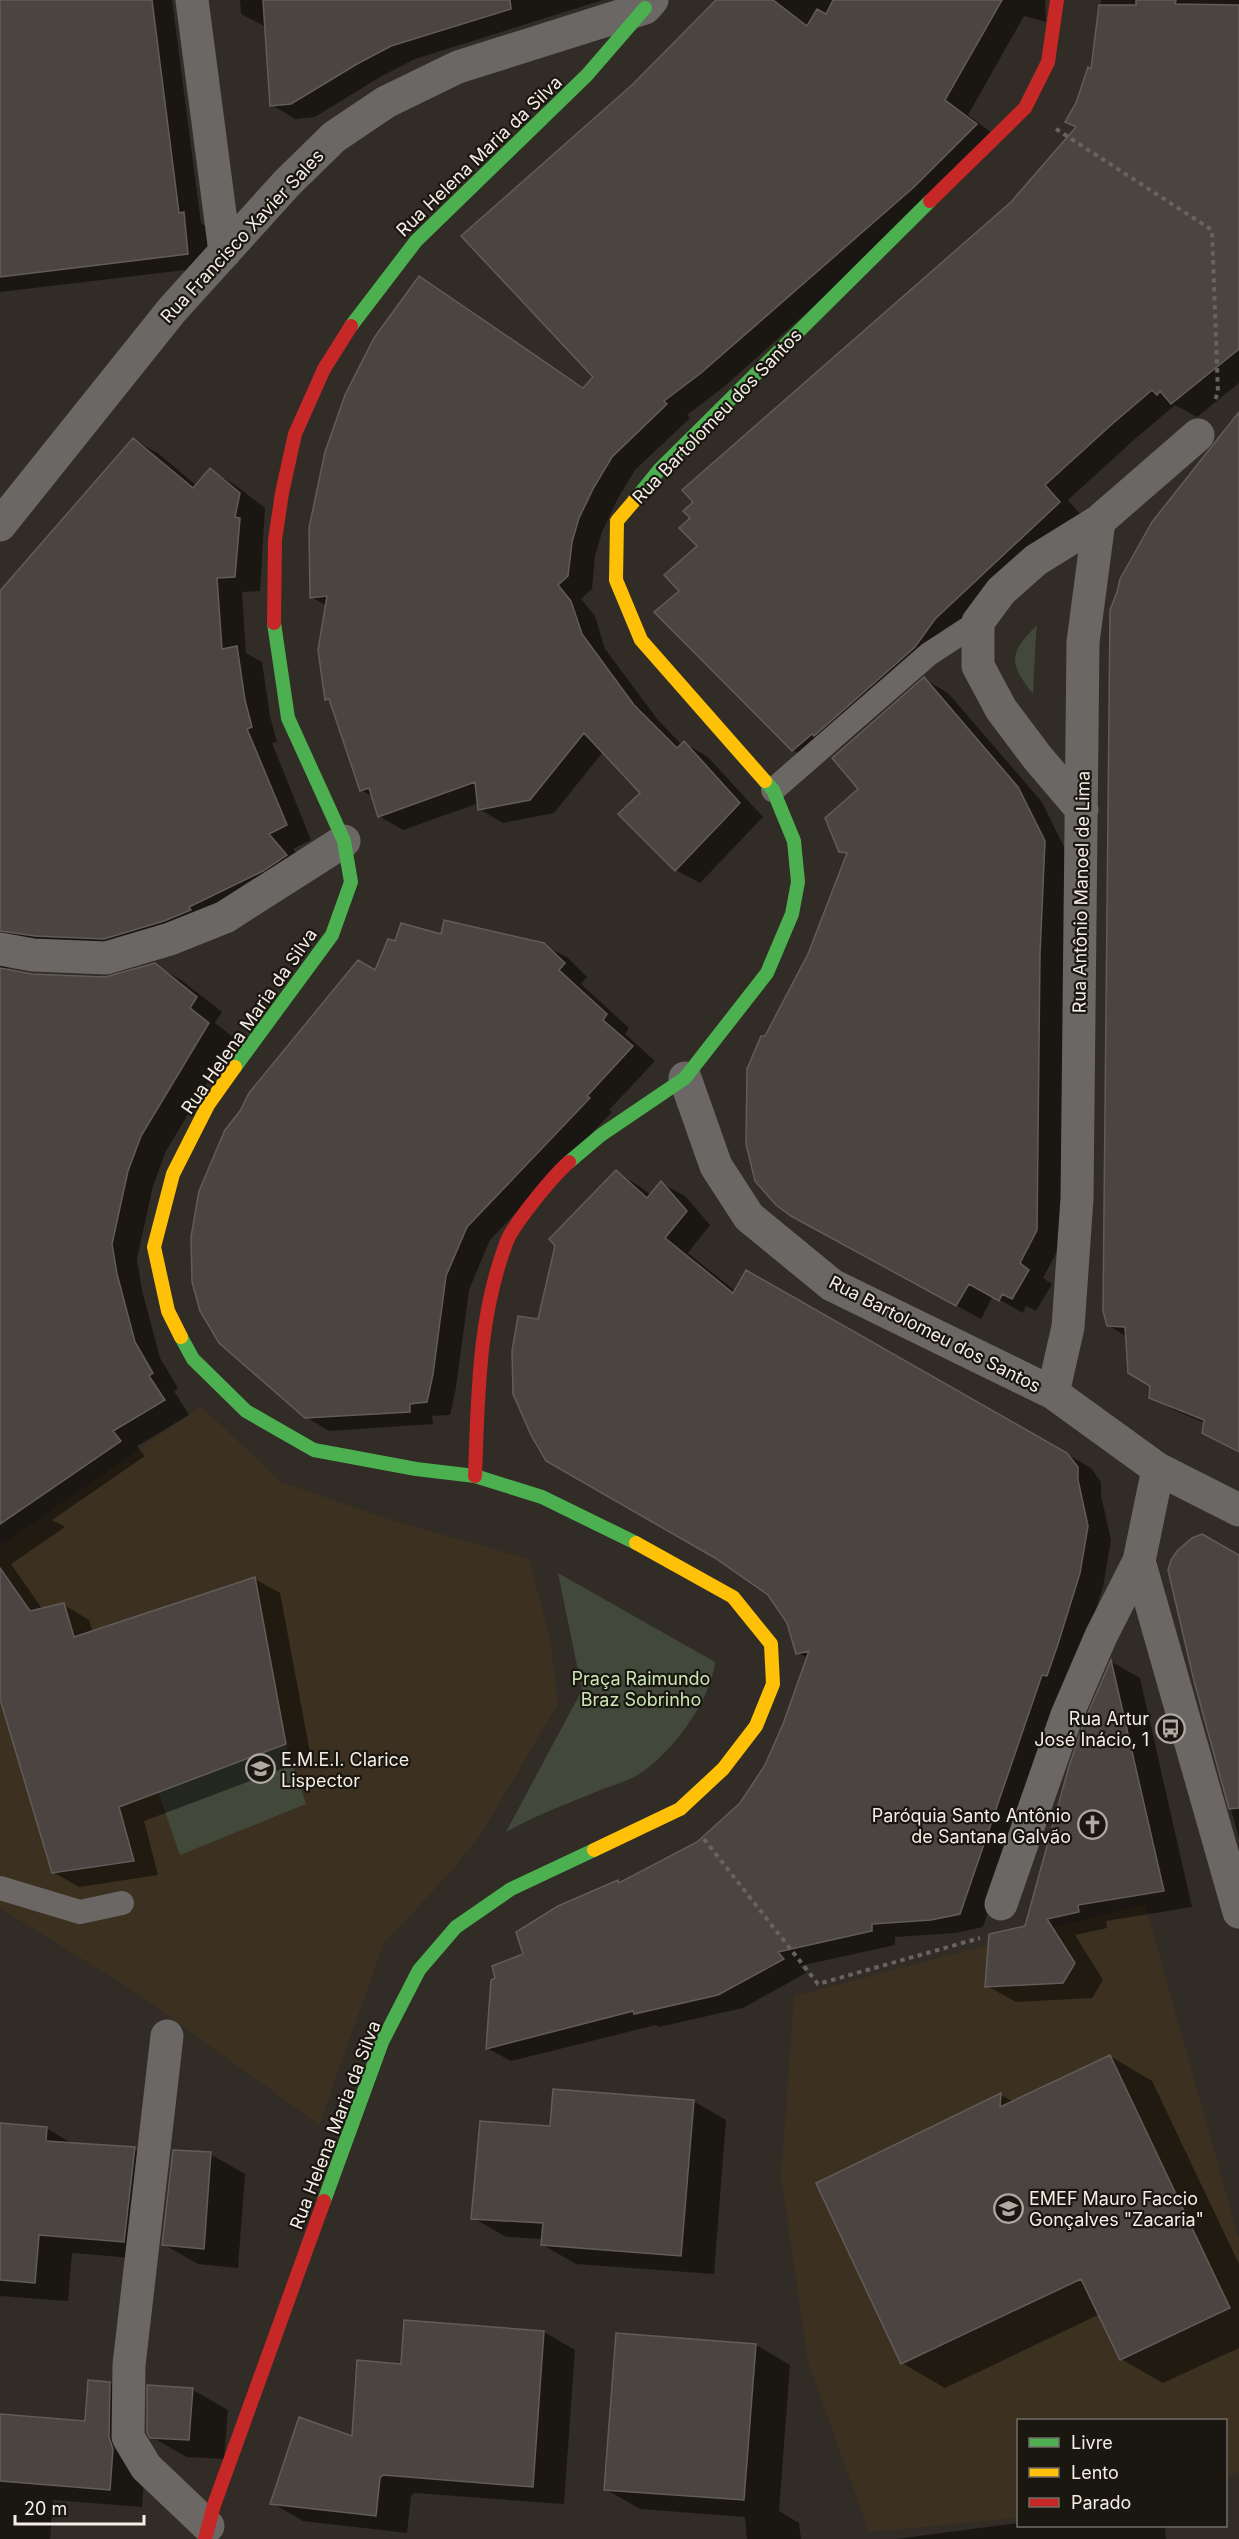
<svg xmlns="http://www.w3.org/2000/svg" width="1239" height="2539" font-family="Inter,sans-serif">
  <style>
    .built { fill: #3c3120 }
    .green { fill: #42493b }
    .shadow { fill: #0007 }
    .building { fill: #4c4441; stroke: #625c59; stroke-width: 1.5 }
    .lines { fill: none; stroke-linecap: round; stroke-linejoin: round }
    .path { stroke: #676360; stroke-width: 4; stroke-dasharray: 4.5 4.5; stroke-linecap: butt }
    .lane { stroke: #6a6765; stroke-width: 24 }
    .street { stroke: #6a6765; stroke-width: 33 }
    .fast { stroke: #4caf50; stroke-width: 14 }
    .slow { stroke: #ffc107; stroke-width: 14 }
    .jam { stroke: #c62828; stroke-width: 14 }
    .labels { text-anchor: middle; dominant-baseline: central; stroke-width: 4.5; stroke-linejoin: round; paint-order: stroke }
    .street-label { font-size: 18px; fill: #f4eee6; stroke: #1a1610 }
    .park-label { font-size: 18px; fill: #cde5b4; stroke: #1a1610 }
    .poi-label { font-size: 18px; fill: #f4eee6; stroke: #1a1610; text-anchor: end }
  </style>
  <rect width="100%" height="100%" fill="#312c25"/>
  <!-- built -->
  <path class="built" d="M201 1406 281 1482 394 1521 529 1559 550 1638 558 1704 481 1834 449 1874 384 1943 319 2125 137 1993 0 1908V1546Z
    M1145 1904 1239 2239V2472L1226 2476V2420H1018V2518L869 2532 808 2362 781 2177 794 1996Z"/>
  <!-- green -->
  <path class="green" d="M1037 625 1036 634 1033 694C1008 662 1009 653 1037 625Z
    M558 1573 715 1662C711 1701 670 1756 636 1776 625 1782 610 1786 598 1791 567 1804 536 1815 506 1832L582 1690Z
    M286 1744 306 1804 180 1855 158 1791Z"/>
  <!-- shadow -->
  <path class="shadow" d="M0 0H172L201 223 207 227 211 267 0 292Z
    M240 0H603L415 59 380 77 315 117 295 119 272 105 266 27 241 14Z
    M717 0H1045L1046 22 1024 16 968 115 1000 139 725 386 687 415 690 418 635 470 617 500 602 532 595 556 592 589 581 599 595 616 605 649 658 720 682 745 684 743 708 757 763 817 700 883 676 870 642 793 603 752 554 813 503 823 479 809V803L403 830 379 816 373 797 361 790 331 702 327 700V606L311 597 419 278 585 388 595 377 634 86Z
    M1101 0H1239V383L1197 417 1175 405 1136 438 1068 500 1083 517 939 661 839 749 837 747 818 764 793 750 681 591 699 546 1012 203 1077 127 1093 71Z
    M1239 415V1453L1204 1433 1205 1423 1176 1411 1151 1397V1385L1127 1337 1108 1325Z
    M134 440 159 454 197 486 210 470 235 485 265 508 260 591 242 592 246 653 262 662 270 716 277 742 272 743 311 840 293 849 311 870 213 922 7 960 8 971 32 975 106 978 155 965 181 980 222 1012 215 1023 234 1038 166 1151 153 1186 137 1259 142 1290 160 1358 178 1388 174 1391 189 1415 137 1446 145 1456 52 1520 65 1527 11 1564 43 1610 64 1605 89 1620 93 1633 255 1579 280 1593 311 1758 144 1821 158 1875 79 1887 53 1872 0 1694V593Z
    M924 679 948 693 1042 802 1068 855 1061 1244 1043 1278 1052 1284 1036 1311 1026 1306 1023 1313 993 1296 981 1319 817 1229 766 1038 809 954 848 856 840 851 860 789Z
    M442 936 544 945 568 958 587 977 581 984 629 1028 625 1034 655 1061 609 1110 612 1112 490 1240 469 1290 456 1388 450 1415 432 1416 433 1424 329 1431 306 1417 216 1337 199 1302 376 972 396 943Z
    M616 1172 639 1186 651 1195 661 1183 685 1196 710 1225 688 1253 735 1291 747 1272 1091 1468 1101 1482V1495L1111 1540 1103 1587 1081 1657 1066 1687 983 1927 956 1933 895 1937V1945L800 1966 806 1973 743 2008 659 2027 656 2025 511 2061 487 2048 525 1955 618 1881 621 1883 698 1843 741 1804 766 1765 784 1725 808 1658 798 1653 788 1623 769 1594 539 1321Z
    M1239 1556V1838L1195 1680Z
    M1112 1662 1140 1678 1192 1907 1106 1921 1107 1928 1075 1935 1103 1980 1092 1998 1016 2002 987 1986 1027 1927 1086 1722Z
    M1110 2056 1152 2081 1239 2264V2348L1163 2383 1121 2359 1100 2314 945 2388 902 2363 818 2184 1001 2095 1014 2102Z
    M693 2101 726 2120 714 2274 576 2264 543 2245V2239L506 2237 473 2218 552 2127Z
    M0 2125 46 2128 75 2145 135 2149 168 2168 157 2260 72 2253 68 2301 0 2296Z
    M210 2154 245 2174 238 2268 198 2264 163 2244Z
    M544 2332 575 2350 564 2504 414 2493 411 2496 407 2533 303 2521 272 2503 354 2438 402 2366Z
    M756 2345 790 2365 779 2511 799 2523 801 2539H747L745 2517 640 2509 605 2489Z
    M110 2383 141 2401 145 2468 142 2507 53 2500 50 2539H0V2416L86 2422Z
    M193 2390 228 2410 224 2459 187 2457 151 2437Z
    M1018 2523V2526H1162L1165 2527 1166 2539H896Z"/>
  <!-- building -->
  <path class="building" d="M0 0H152L179 213 184 212 188 254 0 277Z
    M263 0H510L511 9 391 46 357 64 291 104 270 106Z
    M716 0H773L807 26 817 9 826 14 833 0H1002L945 100 977 124 914 187 701 373 664 401 667 404 612 457 594 487 579 518 572 542 568 576 558 585 571 601 582 634 634 705 677 748 684 741 740 803 675 871 618 814 640 793 584 733 530 800 478 810 475 782 378 817 369 788 360 791 329 699 325 700 318 650 327 596 310 598 309 528 325 452 345 395 374 338 419 276 583 388 593 377 461 236 633 84Z
    M1136 0H1176L1175 4 1239 5V349L1171 404 1160 391 1157 395 1152 390 1111 425 1045 485 1060 502 935 619 915 647 814 736 812 734 792 751 654 612 679 591 664 575 697 546 679 528 690 518 683 511 693 502 682 490 1011 202 1076 127 1065 122 1076 103 1088 67 1091 69 1099 5H1136Z
    M1239 412V1452L1202 1433 1204 1420 1149 1398 1150 1386 1128 1373 1125 1327 1107 1326 1103 1311 1110 610 1117 592 1120 579 1152 522Z
    M133 438 193 488 210 468 240 493 235 517 240 518 235 577 217 578 222 649 237 646 245 700 252 727 247 729 287 825 269 834 287 855 263 871 189 907 191 910 164 921 104 939 35 936 0 931V591Z
    M924 677 1018 787 1045 841 1040 954 1037 1230 1020 1263 1029 1270 1012 1299 1002 1294 999 1301 969 1284 956 1306 791 1216 776 1205 755 1181 746 1144 747 1069 761 1036H765L808 954 847 853 839 852 825 818 858 789 832 758Z
    M444 920 544 943 565 963 559 970 607 1014 603 1020 633 1046 587 1096 590 1098 467 1227 446 1276 433 1374 427 1402 410 1404V1412L305 1418 219 1343 200 1311 192 1282 191 1237 199 1191 225 1130 240 1111 249 1093 358 960 375 970 388 939 395 941 401 923 441 934Z
    M155 963 197 997 190 1008 209 1023 141 1136 128 1171 112 1244 117 1274 135 1342 153 1373 149 1376 165 1400 113 1431 121 1441 0 1524V968L32 974 105 977Z
    M616 1170 647 1198 661 1181 687 1211 665 1238 733 1293 746 1270 1067 1453 1078 1467V1480L1088 1526 1080 1573 1058 1644 1047 1676 1042 1675 960 1914 931 1920 872 1924V1931L778 1952 784 1959 718 1995 634 2014 633 2011 486 2049 491 1980 495 1978 492 1966 523 1954 516 1932 558 1906 618 1880 619 1883 697 1842 740 1803 765 1765 783 1724 809 1651 796 1654 787 1623 768 1595 715 1558 546 1461 531 1435 513 1394 512 1351 518 1316 538 1319 555 1246 549 1239Z
    M1202 1534 1239 1555V1808L1229 1809 1194 1681 1168 1570 1171 1560 1177 1551 1192 1538Z
    M0 1568 30 1611 64 1603 74 1637 255 1577 286 1744 119 1807 134 1861 52 1873 0 1699Z
    M1111 1660 1164 1891 1078 1905 1079 1912 1047 1919 1075 1963 1063 1983 985 1987 989 1934 1025 1926 1069 1766 1084 1722Z
    M1110 2055 1230 2308 1120 2360 1081 2279 901 2364 816 2183 1001 2093 1000 2107Z
    M553 2089 694 2100 681 2256 541 2245 543 2223 471 2219 480 2121 550 2126Z
    M0 2123 47 2127 46 2141 135 2147 124 2242 39 2235 35 2283 0 2280Z
    M173 2150 211 2152 204 2249 162 2245Z
    M404 2320 544 2331 533 2487 383 2475 380 2478 376 2516 270 2504 299 2417 352 2436 357 2360 401 2364Z
    M616 2333 756 2344 744 2500 604 2490Z
    M88 2380 110 2382 109 2437 113 2449 110 2490 0 2481V2414L85 2421Z
    M147 2385 193 2388 189 2440 150 2438 147 2432Z"/>
  <g class="lines">
    <!-- path -->
    <path class="path" d="M1056 129 1212 230 1218 393 1214 402
      M704 1839 818 1984 980 1938"/>
    <!-- lane -->
    <path class="lane" d="M773 790 929 654 978 622
      M0 1888 80 1912 122 1903"/>
    <!-- street -->
    <path class="street" d="M192 0 225 252
      M0 525 172 310 287 183 334 137 386 102 458 67 645 8 652 0
      M1082 810 1037 757 1001 709 978 666V622L1001 591 1036 560 1099 521
      M0 949 33 955 106 958 170 939 225 917 344 841
      M685 1078 716 1166 749 1217 832 1285 1053 1393 1158 1469 1239 1510
      M1053 1393 1068 1327 1077 1199 1083 642 1099 521 1198 435
      M1158 1469 1139 1561 1239 1912
      M1001 1904 1067 1715 1101 1636 1139 1561
      M167 2036 129 2365 128 2437 146 2467 208 2526"/>
    <!-- fast -->
    <path class="fast" d="M351 326 416 241 587 75 645 8
      M634 501 660 469 930 201
      M235 1067 332 935 351 882 344 841 288 718 274 623
      M569 1162 601 1135 685 1078 767 973 792 914 798 882 794 841 773 790 765 781
      M181 1337 193 1359 246 1411 314 1450 416 1469 475 1476 542 1497 636 1543
      M324 2201 382 2042 419 1970 456 1927 511 1889 594 1850"/>
    <!-- slow -->
    <path class="slow" d="M634 501 617 521 616 580 641 640 765 781
      M181 1337 168 1311 154 1247 173 1174 208 1105 235 1067
      M594 1850 680 1809 723 1769 756 1726 773 1684 771 1644 733 1597 636 1543"/>
    <!-- jam -->
    <path class="jam" d="M930 201 1025 108 1048 62 1057 0
      M274 623 275 540 282 493 295 434 324 369 351 326
      M475 1476C478 1397 478 1316 507 1241 515 1222 553 1176 569 1162
      M205 2539 214 2505 324 2201"/>
  </g>
  <!-- icons -->
  <defs>
    <symbol id="bus-ring" viewBox="-11 -11 22 22"><circle r="9.5" fill="#1a1610" stroke="#b0aaa2" stroke-width="1.5"/><path d="M-5-6H5V4H4V6H2V4H-2V6H-4V4H-5ZM-3.5-4V0h7V-4ZM-3.5 1.2v1.5H-2V1.2ZM2 1.2v1.5H3.5V1.2Z" fill="#b0aaa2"/></symbol>
    <symbol id="school-ring" viewBox="-11 -11 22 22"><circle r="9.5" fill="#1a1610" stroke="#b0aaa2" stroke-width="1.5"/><path d="M0-5L7-2L0 1L-7-2ZM-4 1L0 2.5L4 1V4Q0 6-4 4Z" fill="#b0aaa2"/></symbol>
    <symbol id="church-ring" viewBox="-11 -11 22 22"><circle r="9.5" fill="#1a1610" stroke="#b0aaa2" stroke-width="1.5"/><path d="M-1.2-6h2.4v3.5h3.3v2.4h-3.3V6h-2.4V-.1h-3.3v-2.4h3.3Z" fill="#b0aaa2"/></symbol>
  </defs>
  <g fill-rule="evenodd">
    <use href="#bus-ring" x="1154" y="1712" width="33" height="33"/>
    <use href="#school-ring" x="244" y="1752" width="33" height="33"/>
    <use href="#church-ring" x="1076" y="1808" width="33" height="33"/>
    <use href="#school-ring" x="992" y="2192" width="33" height="33"/>
  </g>
  <g class="labels">
    <!-- street labels -->
    <g class="street-label">
      <text transform="translate(479 156) rotate(-44)">Rua Helena Maria da Silva</text>
      <text transform="translate(242 236) rotate(-47)">Rua Francisco Xavier Sales</text>
      <text transform="translate(717 416) rotate(-46)">Rua Bartolomeu dos Santos</text>
      <text transform="translate(1081 892) rotate(-89)">Rua Antônio Manoel de Lima</text>
      <text transform="translate(249 1021) rotate(-55)">Rua Helena Maria da Silva</text>
      <text transform="translate(935 1334) rotate(27)">Rua Bartolomeu dos Santos</text>
      <text transform="translate(335 2125) rotate(-69)">Rua Helena Maria da Silva</text>
    </g>
    <!-- park labels -->
    <g class="park-label">
      <text x="641" y="1678">Praça Raimundo<tspan x="641" dy="21">Braz Sobrinho</tspan></text>
    </g>
    <!-- poi labels -->
    <g class="poi-label">
      <text x="1149" y="1718">Rua Artur<tspan x="1149" dy="21">José Inácio, 1</tspan></text>
      <text x="281" y="1759" text-anchor="start">E.M.E.I. Clarice<tspan x="281" dy="21">Lispector</tspan></text>
      <text x="1071" y="1815">Paróquia Santo Antônio<tspan x="1071" dy="21">de Santana Galvão</tspan></text>
      <text x="1029" y="2198" text-anchor="start">EMEF Mauro Faccio<tspan x="1029" dy="21">Gonçalves "Zacaria"</tspan></text>
    </g>
  </g>
  <!-- legend -->
  <rect x="1017" y="2419" width="210" height="108" fill="#1a1610" stroke="#716c66" stroke-width="1.5"/>
  <rect x="1029" y="2438" width="30" height="9" fill="#4caf50" stroke="#716c66" stroke-width="1.5"/>
  <text x="1071" y="2449" font-size="18" fill="#f4eee6">Livre</text>
  <rect x="1029" y="2468" width="30" height="9" fill="#ffc107" stroke="#716c66" stroke-width="1.5"/>
  <text x="1071" y="2479" font-size="18" fill="#f4eee6">Lento</text>
  <rect x="1029" y="2498" width="30" height="9" fill="#c62828" stroke="#716c66" stroke-width="1.5"/>
  <text x="1071" y="2509" font-size="18" fill="#f4eee6">Parado</text>
  <!-- scale -->
  <path d="M15 2515v9h129v-9" fill="none" stroke="#f4eee6" stroke-width="3"/>
  <text x="24" y="2515" font-size="18" fill="#f4eee6" stroke="#1a1610" stroke-width="4.5" paint-order="stroke">20 m</text>
</svg>
